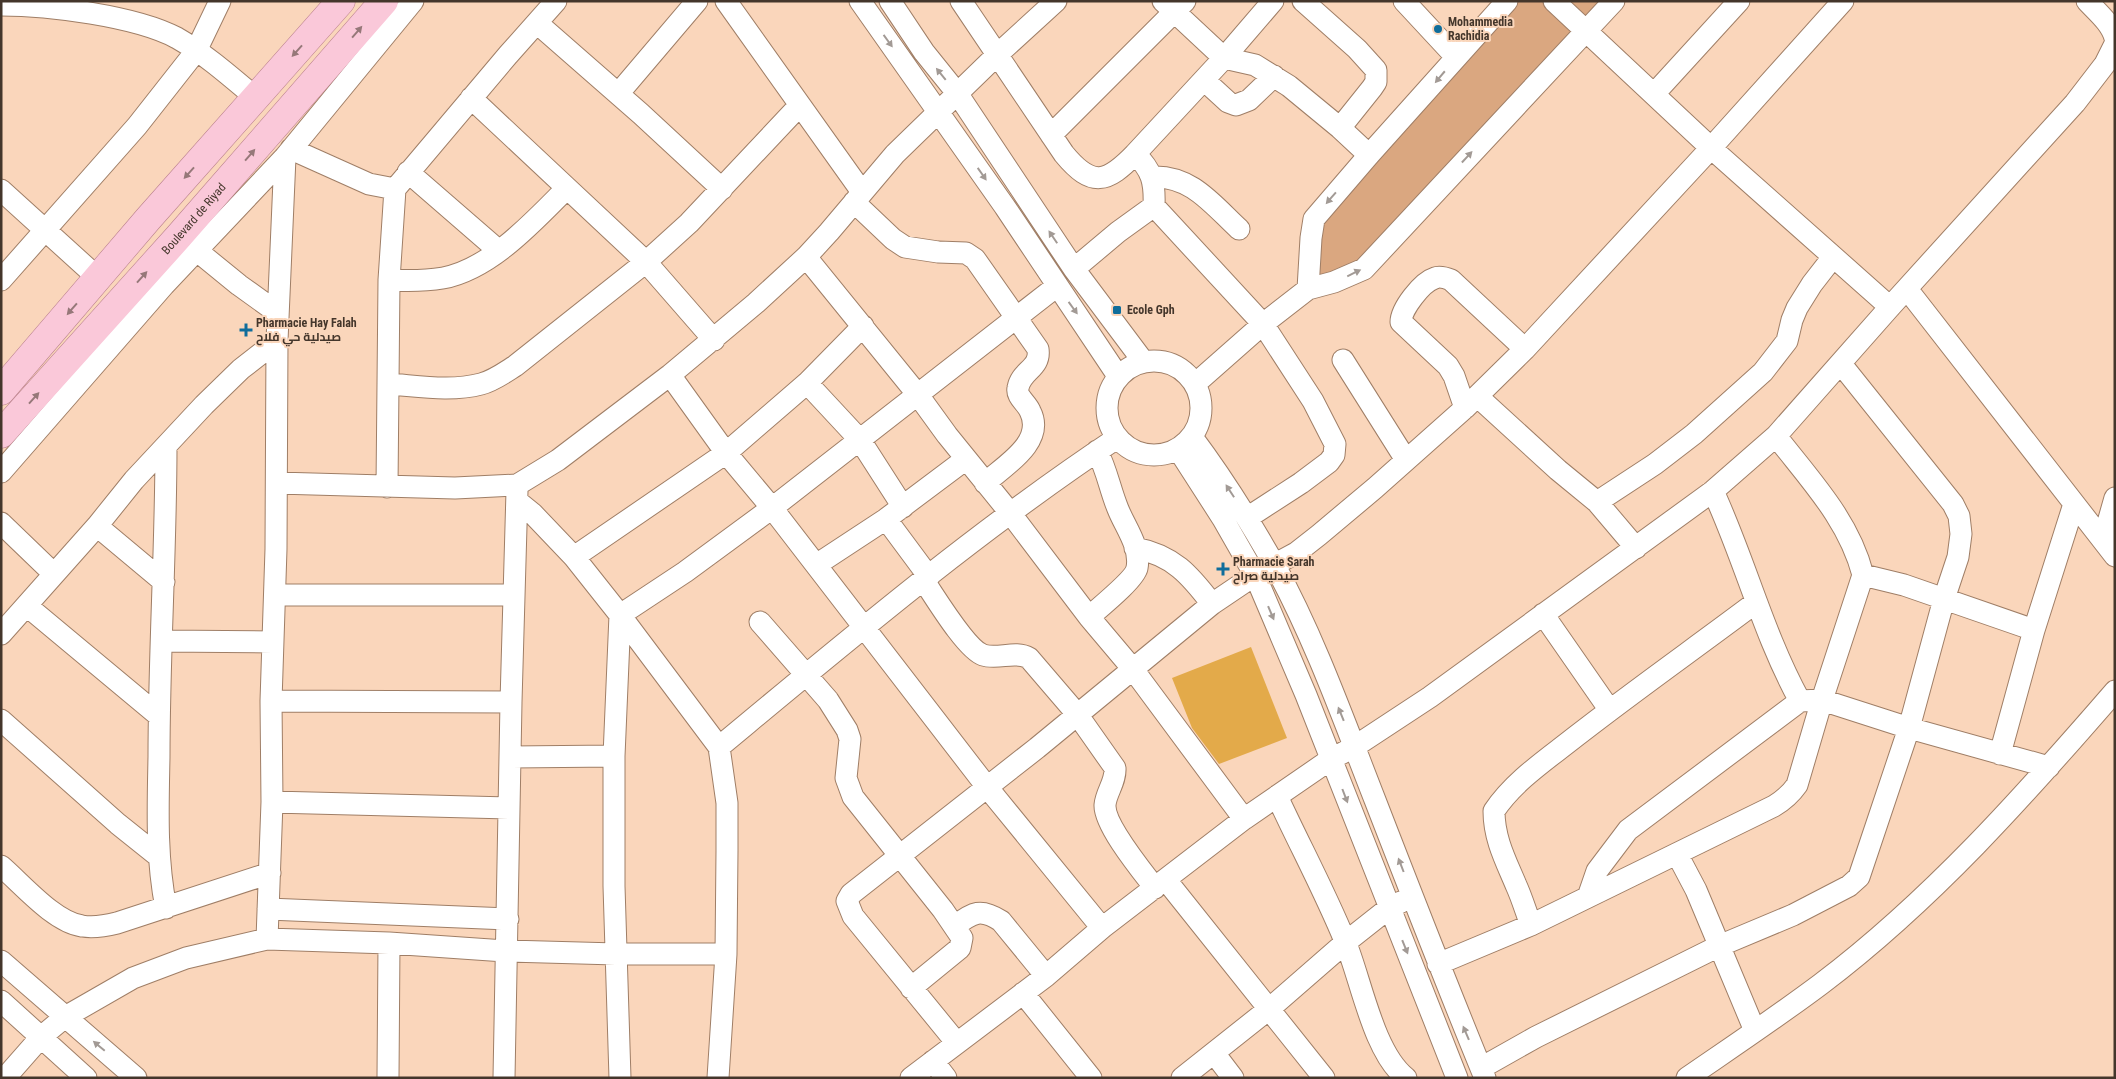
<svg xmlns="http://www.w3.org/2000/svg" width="2116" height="1079" font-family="'Roboto Condensed',Cairo,sans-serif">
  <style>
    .green { fill: #daa780 }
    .building { fill: #e3aa4a }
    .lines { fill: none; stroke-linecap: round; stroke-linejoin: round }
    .minor-casing { stroke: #9f7e66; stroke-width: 23 }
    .major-casing { stroke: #b87e8b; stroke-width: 29 }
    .minor { stroke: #fff; stroke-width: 21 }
    .major { stroke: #fac8d9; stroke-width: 28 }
    .oneway { fill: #967879 }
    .oneway2 { fill: #a29a95 }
    .poi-dot { fill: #0f6d9b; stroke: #fad6bb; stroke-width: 2 }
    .labels { text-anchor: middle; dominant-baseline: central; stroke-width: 4; stroke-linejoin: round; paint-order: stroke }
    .poi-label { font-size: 12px; font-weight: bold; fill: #44362b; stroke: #fad6bb; text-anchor: start }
    .street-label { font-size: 12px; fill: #44362b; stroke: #fad6bb }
  </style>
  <rect width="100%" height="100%" fill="#fad6bb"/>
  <!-- green -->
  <path class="green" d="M1519 1H1610L1360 278 1314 289 1318 219Z"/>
  <!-- building -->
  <path class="building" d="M1251 647 1287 738 1219 764 1192 728 1172 678Z"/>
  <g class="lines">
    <defs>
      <path id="minor" d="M726 1 862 192
        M860 1 1005 207 1118 376
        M890 1 924 52 957 93 1074 269 1143 361
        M961 1 1064 154C1092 188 1107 183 1135 154
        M1163 1 1224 58 1255 65 1289 86 1340 128 1369 155
        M1303 1 1357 49 1376 70V82L1372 88 1340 128
        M1404 1 1456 57
        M1554 1 1711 148 1890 307
        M2087 1C2097 12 2111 23 2115 38
        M1 5C48 5 136 16 177 38 205 54 231 77 256 98
        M537 23 641 114 722 189
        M1204 80 1228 102 1236 105 1249 100 1274 76
        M618 94 697 1
        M1654 94 1739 1
        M471 98 646 262 714 340
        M1051 135 1185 1
        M291 149 369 184 395 189
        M408 172 499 251
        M1152 177C1191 175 1212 204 1239 229
        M1 190 98 278
        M854 202 893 239 905 247 938 252 966 253 975 259 1038 349C1041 369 1021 370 1018 388 1016 397 1027 403 1030 411 1046 442 1004 466 985 483
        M1154 206C1155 182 1152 170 1135 154L1224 58 1273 1
        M185 241 239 285 278 313
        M806 257 918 395 947 435 1011 514 1089 617 1132 668 1244 819
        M1074 269 1118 232 1154 206 1263 324 1313 401 1335 444 1334 455 1329 462 1301 483 1247 518
        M1 280 137 126 196 51 220 1
        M389 280C407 281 425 281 443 278 491 269 534 221 567 188
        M1308 289 1311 238 1314 219 1369 155 1507 1
        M1907 289 2115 556
        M1343 360 1406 460
        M1107 408a47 47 0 1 1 94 0a47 47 0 1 1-94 0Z
        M670 375 726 453 772 508 987 787 1102 928
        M807 383 860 440 903 507
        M388 384C418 386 451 392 481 384 493 381 504 373 515 366L646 262 689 223 800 105
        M1195 384 1263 324 1308 289 1334 282 1364 269 1614 1
        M1477 396 1558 470 1597 502 1636 548
        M1465 408 1454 376 1448 366 1401 322C1401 309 1422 282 1435 278 1440 276 1446 278 1451 280L1525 349
        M1192 437C1222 477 1249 520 1274 564 1315 639 1344 721 1375 800 1411 893 1447 986 1485 1078
        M1178 449 1223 519 1255 575 1306 695 1457 1078
        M1 472 164 285 285 157 413 1
        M277 483 455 488 517 485 558 460 670 375 756 303 806 257 829 232 895 154 998 54 1056 1
        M387 487 389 280 395 189 508 55 556 1
        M1713 491C1745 560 1763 634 1800 701
        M517 501 533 514 574 557 620 615 719 747 727 803V851L726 954 718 1078
        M1597 502 1655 464 1694 434 1763 372 1787 341 1792 320 1797 308 1812 284 1833 257
        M886 519 929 577
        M1 523 54 574
        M97 526 164 582
        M2103 540 2115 498
        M1135 548C1173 555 1190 575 1212 604
        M574 557 726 453 807 383 863 326
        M816 565 886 519 966 459
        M1863 575 1904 585 2034 630 2074 504
        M924 581C935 597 966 649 983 655 998 660 1015 650 1029 658L1077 714 1115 768C1116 782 1106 792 1105 805 1104 825 1142 871 1155 888
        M275 595H514
        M27 606 159 716
        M1543 614 1609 709
        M1089 617C1099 608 1135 579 1137 568 1141 547 1125 527 1118 509 1110 490 1107 470 1097 451
        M760 622 828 700 847 730 850 739 846 778 853 797 943 910 962 938 960 948 911 988
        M1 634 97 526 134 480 204 405 241 369 277 341
        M162 641 273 642
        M271 701 511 702
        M1 720 118 824 158 856
        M719 747C848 640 977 531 1117 438
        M2000 754 2034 630
        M511 757 614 756
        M1277 796C1299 844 1325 892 1345 941 1361 979 1373 1052 1406 1078
        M272 802 509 808
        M1677 854 1696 890 1755 1031
        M1 866C22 884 54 922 82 926 94 928 105 926 117 923L270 873
        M1166 880 1324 1078
        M1588 897 1597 871 1628 830 1800 701 1822 700 1909 728 2049 767
        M166 908C156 857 158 807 159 757 159 653 166 549 166 446
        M268 909 508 919
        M1531 925C1526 912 1522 898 1516 885 1506 861 1494 839 1494 811 1514 781 1546 760 1575 737 1634 691 1695 648 1755 603
        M955 926C973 912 981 908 1001 921L1046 976
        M267 939 272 802 271 701 276 549 277 341 285 157
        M1 961 136 1078
        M1438 964 1531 925 1774 806C1784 800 1790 795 1797 785L1822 700 1863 575C1849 520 1810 480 1776 436
        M1023 993 1091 1078
        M1 1001 86 1078
        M956 1042 853 916 847 901 851 894 1037 748 1212 604 1255 575 1296 553 1319 535 1375 488 1465 408 1525 349 1711 148 1843 1
        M1214 1053 1233 1078
        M933 1061 946 1078
        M1481 1068 1536 1037 1719 946 1793 915 1849 886 1859 877 1909 728 1944 599 1958 557 1961 534 1959 516 1953 504 1841 364
        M5 1078 41 1037 65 1017 133 978 186 958 267 939 389 943 505 951 616 954H726
        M388 1078 389 943
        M504 1078 511 702 517 491
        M620 1078 614 886V756L620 615 685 572 772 508 1057 286
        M911 1078 1046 976 1102 928 1244 819 1331 759 1354 747 1430 697 1713 491 1776 436 1890 307 2075 103 2105 64 2115 44
        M1182 1078 1269 1009 1346 942 1389 908 1401 902
        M1687 1078C1732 1047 1777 1017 1821 984 1931 901 2025 795 2115 691"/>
      <g id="major">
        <path d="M1 391 148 219 341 1"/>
        <path id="s1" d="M1 434 179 236 384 1"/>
      </g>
    </defs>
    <!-- minor casing -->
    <use href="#minor" class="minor-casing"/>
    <!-- major casing -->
    <use href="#major" class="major-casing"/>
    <!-- minor -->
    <use href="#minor" class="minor"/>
    <!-- major -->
    <use href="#major" class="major"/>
  </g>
  <!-- one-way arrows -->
  <defs><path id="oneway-solid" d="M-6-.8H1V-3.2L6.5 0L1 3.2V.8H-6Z" transform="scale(1.25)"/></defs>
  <g class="oneway">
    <use href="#oneway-solid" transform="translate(357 32) rotate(-49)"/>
    <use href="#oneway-solid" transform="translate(297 51) rotate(132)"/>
    <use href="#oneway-solid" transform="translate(250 155) rotate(-49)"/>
    <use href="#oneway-solid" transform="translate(189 173) rotate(132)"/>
    <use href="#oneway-solid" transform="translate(142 277) rotate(-48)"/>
    <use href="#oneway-solid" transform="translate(72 309) rotate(131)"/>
    <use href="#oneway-solid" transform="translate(34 398) rotate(-48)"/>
  </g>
  <g class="oneway2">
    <use href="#oneway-solid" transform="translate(888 41) rotate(54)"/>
    <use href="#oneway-solid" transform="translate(941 74) rotate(-129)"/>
    <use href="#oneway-solid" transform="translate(1440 77) rotate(130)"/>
    <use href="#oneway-solid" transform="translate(1467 157) rotate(-47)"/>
    <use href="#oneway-solid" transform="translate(982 174) rotate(55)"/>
    <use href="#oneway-solid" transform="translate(1331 198) rotate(131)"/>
    <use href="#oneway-solid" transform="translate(1053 237) rotate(-124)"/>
    <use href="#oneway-solid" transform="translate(1354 273) rotate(-26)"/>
    <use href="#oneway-solid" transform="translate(1073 308) rotate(54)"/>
    <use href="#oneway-solid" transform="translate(1230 491) rotate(-123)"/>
    <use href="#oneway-solid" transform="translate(1271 613) rotate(67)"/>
    <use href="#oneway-solid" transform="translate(1341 714) rotate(-112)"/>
    <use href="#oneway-solid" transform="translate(1345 796) rotate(69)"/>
    <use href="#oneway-solid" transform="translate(1401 865) rotate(-111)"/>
    <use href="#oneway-solid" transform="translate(1405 947) rotate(68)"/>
    <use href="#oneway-solid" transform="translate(1466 1033) rotate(-113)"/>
    <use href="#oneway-solid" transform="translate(99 1046) rotate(-140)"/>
  </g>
  <!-- markers -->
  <g class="poi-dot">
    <circle cx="1438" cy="29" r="5"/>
    <rect x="1112" y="305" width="10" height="10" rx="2.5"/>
    <path d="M243.5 322.5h5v5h5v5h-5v5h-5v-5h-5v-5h5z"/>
    <path d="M1220.5 561.5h5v5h5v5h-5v5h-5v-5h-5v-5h5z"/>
  </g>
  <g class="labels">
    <!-- poi labels -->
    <g class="poi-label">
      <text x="1448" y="22">Mohammedia<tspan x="1448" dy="14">Rachidia</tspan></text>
      <text x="1127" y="310">Ecole Gph</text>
      <text x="256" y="323">Pharmacie Hay Falah<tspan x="256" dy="14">صيدلية حي فلاح</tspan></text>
      <text x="1233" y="562">Pharmacie Sarah<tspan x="1233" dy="14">صيدلية صراح</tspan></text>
    </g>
    <!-- street labels -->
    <g class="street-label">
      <text stroke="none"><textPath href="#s1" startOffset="289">Boulevard de Riyad</textPath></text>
    </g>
  </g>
  <!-- border -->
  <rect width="2116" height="1079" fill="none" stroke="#44362b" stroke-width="5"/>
</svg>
